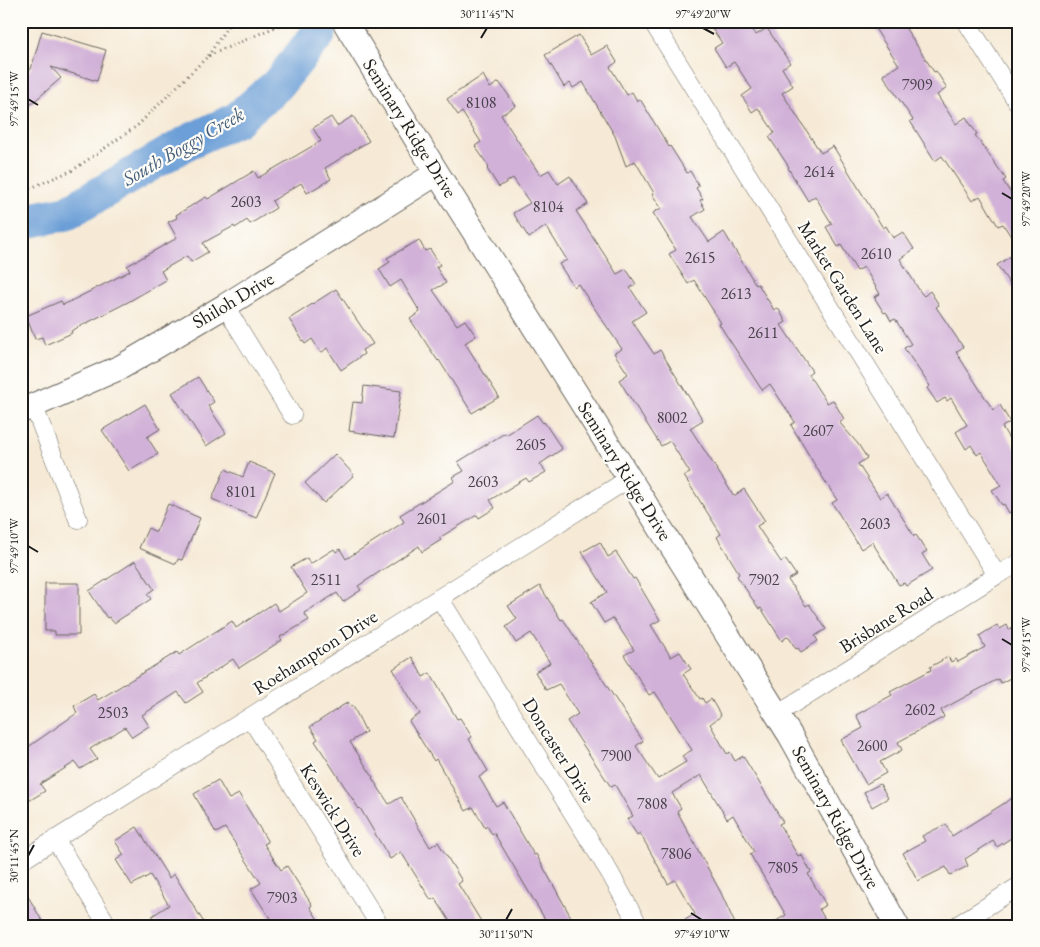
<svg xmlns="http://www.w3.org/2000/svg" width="1040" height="947" font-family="'EB Garamond',serif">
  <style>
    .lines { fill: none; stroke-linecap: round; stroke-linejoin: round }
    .river { stroke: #6c9fd7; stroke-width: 35 }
    .building { fill: #d1b1d8 }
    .street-casing { stroke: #68645d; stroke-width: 19 }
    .secondary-casing { stroke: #68645d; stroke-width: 26 }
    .path { stroke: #68645d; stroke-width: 3; stroke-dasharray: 1 4; stroke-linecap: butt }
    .street { stroke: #fff; stroke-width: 18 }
    .secondary { stroke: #fff; stroke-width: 24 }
    .ticks { fill: none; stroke: #1c1c1c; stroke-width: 2 }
    .labels { text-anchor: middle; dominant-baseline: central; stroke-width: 4.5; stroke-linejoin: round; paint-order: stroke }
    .number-label { font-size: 16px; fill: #49414b }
    .street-label { font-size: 19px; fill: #1c1c1c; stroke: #fdfcf7 }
    .water-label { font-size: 20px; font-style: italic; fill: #445e7a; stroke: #fdfcf7 }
    .neatline { fill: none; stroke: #1c1c1c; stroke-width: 2 }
    .ticks-label { font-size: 12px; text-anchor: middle; fill: #1c1c1c }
  </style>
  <rect width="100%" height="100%" fill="#fdfcf7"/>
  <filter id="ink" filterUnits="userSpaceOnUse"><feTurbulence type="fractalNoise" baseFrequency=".02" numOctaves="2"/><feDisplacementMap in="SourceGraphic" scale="10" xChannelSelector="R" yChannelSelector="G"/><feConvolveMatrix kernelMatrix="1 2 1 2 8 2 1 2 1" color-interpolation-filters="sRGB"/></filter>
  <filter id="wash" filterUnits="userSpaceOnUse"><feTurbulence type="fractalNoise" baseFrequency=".0096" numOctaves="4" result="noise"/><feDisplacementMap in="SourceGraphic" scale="20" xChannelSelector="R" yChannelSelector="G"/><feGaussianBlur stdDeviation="1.12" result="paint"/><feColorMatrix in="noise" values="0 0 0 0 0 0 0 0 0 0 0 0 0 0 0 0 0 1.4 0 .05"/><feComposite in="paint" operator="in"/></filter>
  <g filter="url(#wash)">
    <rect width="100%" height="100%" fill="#f6ead6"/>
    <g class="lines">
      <!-- river -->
      <path class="river" d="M21 222 67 213 190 141 236 120 277 85 319 33"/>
    </g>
    <g id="blocks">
      <!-- building -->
      <path class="building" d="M707 21H747L756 35 767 28 790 63 782 68 793 86 782 93 821 153 833 146 883 228 886 226 893 238 903 232 914 249 900 259 921 293 924 296 930 291 939 305 936 307 963 347 956 352 993 410 1000 405 1010 422 1002 427 1019 455V507L1009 513 1004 504 1002 505 992 490 1001 485 981 452 977 455 971 445 966 449 956 432 967 425 951 398 947 401 945 398 937 403 927 388 930 386 904 348 911 344 895 319 891 321 886 312 884 313 874 297 880 294 864 267 857 271 841 245 838 247 826 227 832 224 815 196 808 201 788 168 789 167 769 137 775 133 758 108 752 112 742 96 752 89 734 62 726 67 714 48 722 43Z
        M870 21H901L934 72 936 71 947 88 937 95 956 124 966 117 977 134 975 135 1006 179 1003 181 1019 206V249L1003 224 998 226 980 196 972 201 942 156 935 161 910 121 913 120 883 75 899 65Z
        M42 31 106 50 97 81 51 67 61 78 21 113V78L31 69Z
        M579 35 591 55 607 46 617 62 610 67 627 95 632 92 637 101 640 99 669 147 670 146 687 173 690 171 699 186 696 188 703 199 700 200 705 209 692 217 709 242 724 232 756 285 758 284 774 310 778 308 786 322 781 325 812 371 808 374 827 403 833 400 844 419 839 422 858 444 867 458 858 464 880 498 887 493 914 536 916 535 927 551 922 554 932 570 906 586 904 583 899 585 872 542 861 549 832 503 837 500 816 467 791 425 795 422 770 384 762 390 719 324 721 323 694 280 688 284 669 254 676 250 653 213 661 208 652 194 654 193 635 161 626 166 615 136 583 82 573 88 570 83 564 87 545 55Z
        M483 75 490 88 499 82 516 106 501 115 540 175 549 170 558 184 570 176 588 204 576 211 617 274 626 269 636 284 630 288 646 312 632 321 654 354 660 350 703 420 690 428 734 496 744 489 765 521 757 526 781 562 785 559 796 575 788 580 806 606 809 604 826 629 815 636 818 641 801 652 798 648 796 649 788 636 782 641 761 608 759 609 737 576 739 574 736 568 717 537 721 534 684 476 690 473 670 441 661 446 619 380 628 374 614 353 622 349 578 284 574 287 559 264 567 260 546 226 529 238 513 213 530 203 513 178 499 187 487 169 489 167 475 146 481 142 462 112 458 115 447 99Z
        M353 116 369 141 325 168 331 179 307 193 301 183 272 201 276 208 250 224 247 220 235 228 234 226 203 243 208 252 191 262 187 256 161 271 166 280 128 302 71 331 72 333 45 345 42 337 35 339 26 316 61 301 63 305 130 271 127 266 177 238 168 222 177 218 176 215 206 197 208 199 254 171 258 178 321 141 313 128 331 117 337 126Z
        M419 240 425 251 430 249 440 265 436 267 446 283 433 290 457 325 465 320 476 336 465 343 499 397 472 413 439 360 438 361 410 319 420 312 401 280 390 287 379 269 390 262 387 258Z
        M1019 251V298L997 265Z
        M336 289 373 344 362 350 364 354 341 370 327 348 321 353 312 339 305 344 289 319Z
        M198 377 214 402 208 406 226 433 206 446 172 393Z
        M364 386 401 391 394 438 349 431 353 402 362 403Z
        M145 404 160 429 147 437 158 454 129 471 102 430Z
        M537 415 543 423 544 422 562 449 540 464 546 472 529 482 526 478 490 500 495 508 479 518 477 515 439 538 441 540 422 552 419 546 358 586 361 590 343 602 337 593 304 613 309 620 280 637 282 640 239 668 233 659 197 683 203 692 186 703 178 692 142 715 149 726 132 737 125 727 90 749 97 759 80 769 75 762 40 784 45 791 27 802 21 792V752L77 713 74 706 94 694 98 700 177 652 179 655 232 621 236 628 274 603 279 611 307 593 291 567 307 558 310 564 334 549 336 552 340 549 346 559 404 522 400 515 455 481 453 477 464 471 458 462 505 433 506 435Z
        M335 454 354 475 324 503 305 483Z
        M249 462 275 473 256 518 212 499 225 469 243 477Z
        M168 504 200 518 182 560 178 559 176 564 139 548 148 528 156 532Z
        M600 542 608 557 616 552 633 579 635 578 660 620 651 625 671 657 680 652 691 669 683 674 700 699 702 698 705 703 711 699 721 716 710 724 727 754 730 752 735 761 743 756 783 822 779 824 798 856 801 854 811 872 808 874 826 905 819 909 829 926H768L786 915 750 854 754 852 733 815 727 819 701 775 672 793 681 808 677 811 721 893 736 926H675L695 914 675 880 668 884 640 833 637 835 627 819 633 816 615 785 611 787 567 721 578 714 559 684 546 690 535 672 550 663 531 633 516 643 506 627 517 619 508 606 540 586 561 620 563 619 643 741 636 746 658 779 686 762 682 756 692 750 655 692 649 695 624 655 634 650 613 618 604 623 591 602 607 592 582 552Z
        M135 561 154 589 147 594 151 599 114 623 109 617 107 618 89 591Z
        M45 583H79V635H55V631H45Z
        M1019 624V673L1001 683 998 679 941 710 944 717 898 742 902 750 880 762 886 773 866 784 841 740 863 728 856 715 892 695 890 692 931 670 930 667 948 657 951 662 956 659 958 662 985 647 979 636 997 625 1000 629 1007 625 1009 629Z
        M412 657 423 677 430 673 457 719 460 718 472 737 469 739 488 771 479 777 496 806 503 802 534 855 536 854 576 926H549L494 833 492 834 487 826 485 828 473 807 466 811 436 759 434 761 409 721 420 714 393 669Z
        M348 702 351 707 353 706 366 732 350 742 373 777 372 778 389 804 401 797 430 847 438 842 462 881 458 884 484 926H453L435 898 431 900 401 852 390 859 360 808 359 809 315 741 318 739 310 727Z
        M218 780 229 799 239 794 268 842 264 844 281 870 287 866 312 905 310 907 322 926H275L251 889 261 883 225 828 216 833 194 794Z
        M880 784 888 798 872 807 864 792Z
        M1019 794V833L997 847 993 841 965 859 968 866 950 875 946 867 918 881 903 853 925 841 922 836 946 824 952 836Z
        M137 827 169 878 174 874 206 926H158L152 916 169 905 150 875 132 885 116 860 124 855 115 841Z
        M21 884 45 926H21Z"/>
    </g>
  </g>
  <g filter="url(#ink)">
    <use href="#blocks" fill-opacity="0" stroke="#68645d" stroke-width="1"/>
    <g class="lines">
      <defs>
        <path id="street" d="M652 21 997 575
          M966 21 1019 105
          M225 306 292 415
          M34 407 78 519
          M440 599 610 873 639 926
          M777 714 997 575 1019 563
          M250 717 380 926
          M55 839 108 926
          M21 861 630 478
          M956 926 1019 886"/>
        <path id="secondary" d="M344 21 437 173 540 336 790 735 897 926
          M21 411 121 367 225 306 437 173"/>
      </defs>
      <!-- street casing -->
      <use href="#street" class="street-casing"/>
      <!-- secondary casing -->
      <use href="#secondary" class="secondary-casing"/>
      <!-- path -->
      <path class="path" d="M208 56 231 21
        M21 192 73 170 137 126 208 56 289 21"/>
      <!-- street -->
      <use href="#street" class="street"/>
      <!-- secondary -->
      <use href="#secondary" class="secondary"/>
    </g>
  </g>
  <!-- ticks -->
  <path class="ticks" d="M703 28 714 34M481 38 487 28M28 99 38 105M1002 193 1012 199M28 546 38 552M1002 639 1012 645M28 856 34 845M691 913 702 920M506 920 512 909"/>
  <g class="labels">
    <!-- number labels -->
    <g class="number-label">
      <text x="917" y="84">7909</text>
      <text x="481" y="102">8108</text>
      <text x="819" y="171">2614</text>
      <text x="246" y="201">2603</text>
      <text x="548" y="206">8104</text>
      <text x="876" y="253">2610</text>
      <text x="700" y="257">2615</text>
      <text x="736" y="293">2613</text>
      <text x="763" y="332">2611</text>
      <text x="672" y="417">8002</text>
      <text x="818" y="430">2607</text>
      <text x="531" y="444">2605</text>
      <text x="483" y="481">2603</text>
      <text x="241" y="491">8101</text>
      <text x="432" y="518">2601</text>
      <text x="875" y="523">2603</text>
      <text x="326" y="579">2511</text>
      <text x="764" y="579">7902</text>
      <text x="920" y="709">2602</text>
      <text x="113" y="712">2503</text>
      <text x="872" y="745">2600</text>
      <text x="616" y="755">7900</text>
      <text x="652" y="803">7808</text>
      <text x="676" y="853">7806</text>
      <text x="783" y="867">7805</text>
      <text x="282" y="897">7903</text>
    </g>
    <!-- street labels -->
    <g class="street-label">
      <text transform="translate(410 128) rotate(58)">Seminary Ridge Drive</text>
      <text transform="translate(843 287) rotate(58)">Market Garden Lane</text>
      <text transform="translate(233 300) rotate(-31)">Shiloh Drive</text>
      <text transform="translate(625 471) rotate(58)">Seminary Ridge Drive</text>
      <text transform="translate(886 620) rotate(-32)">Brisbane Road</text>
      <text transform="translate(315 652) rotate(-32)">Roehampton Drive</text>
      <text transform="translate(559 750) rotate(58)">Doncaster Drive</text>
      <text transform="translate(333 810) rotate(58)">Keswick Drive</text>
      <text transform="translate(836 817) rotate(61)">Seminary Ridge Drive</text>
    </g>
    <!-- water labels -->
    <g class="water-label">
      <text transform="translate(183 146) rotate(-30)">South Boggy Creek</text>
    </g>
  </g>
  <!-- margin -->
  <rect width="1040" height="947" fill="none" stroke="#fdfcf7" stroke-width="55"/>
  <rect x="28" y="28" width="984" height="892" class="neatline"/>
  <g class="ticks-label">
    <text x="487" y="18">30°11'45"N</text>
    <text x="703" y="18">97°49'20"W</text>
    <text transform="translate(14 99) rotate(-90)" y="4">97°49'15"W</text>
    <text transform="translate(1026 199) rotate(-90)" y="4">97°49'20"W</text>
    <text transform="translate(14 546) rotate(-90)" y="4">97°49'10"W</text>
    <text transform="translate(1026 645) rotate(-90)" y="4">97°49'15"W</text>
    <text transform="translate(14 856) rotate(-90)" y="4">30°11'45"N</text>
    <text x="506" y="938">30°11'50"N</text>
    <text x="702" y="938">97°49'10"W</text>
  </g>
</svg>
